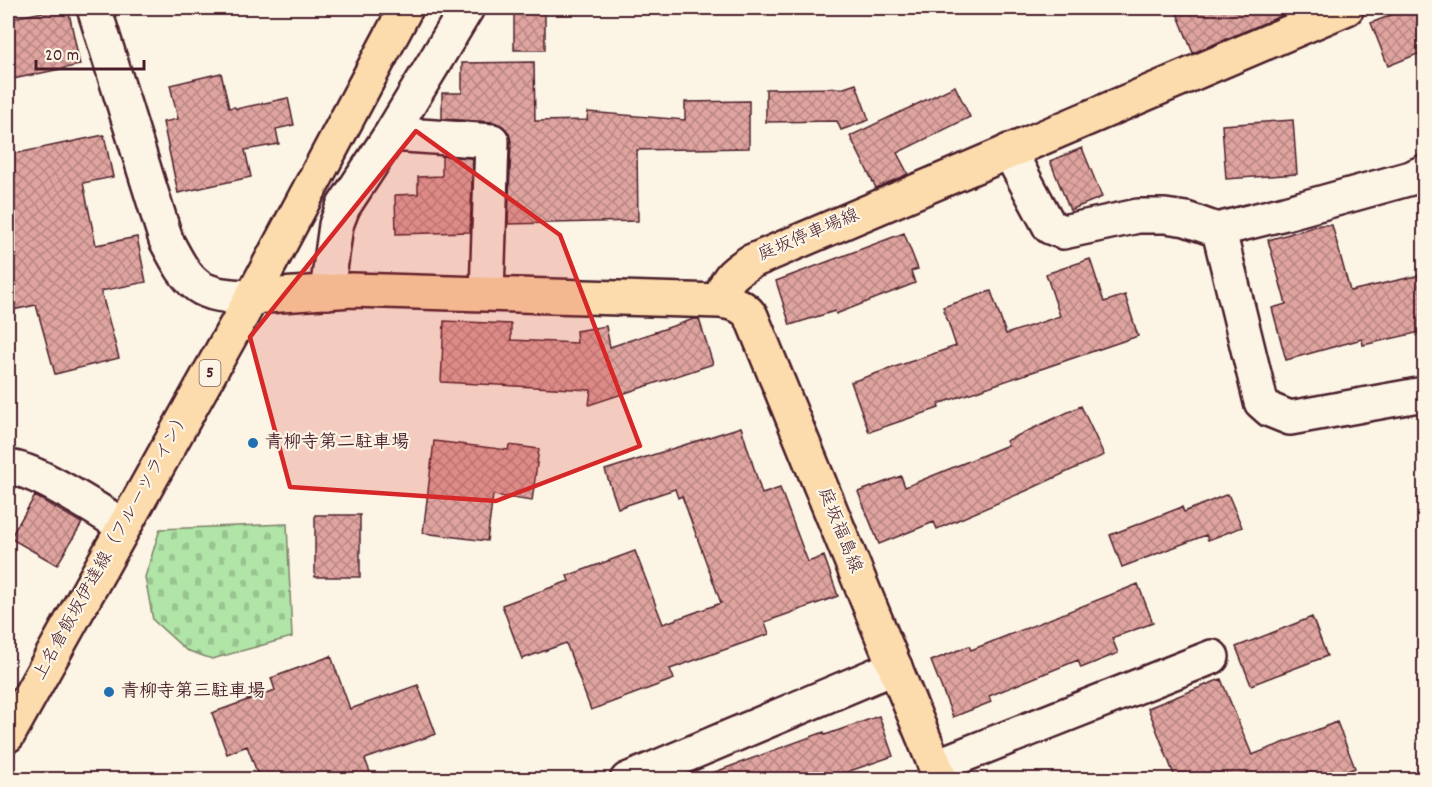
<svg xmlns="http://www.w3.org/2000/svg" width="1432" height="787" font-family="Dekko,'Klee One',sans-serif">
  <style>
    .cemetery { fill: url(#cemetery-stones); stroke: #7d8269; stroke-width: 1.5 }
    .building { fill: url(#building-cross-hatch); stroke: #4a1f2b; stroke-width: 1.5 }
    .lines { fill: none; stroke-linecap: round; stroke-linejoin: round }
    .minor-casing { stroke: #4a1f2b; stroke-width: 38 }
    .major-casing { stroke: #4a1f2b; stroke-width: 38 }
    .minor { stroke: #fcf5e5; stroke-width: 33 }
    .major { stroke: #fcdcac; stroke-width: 33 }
    .marked { fill: #d62828; fill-opacity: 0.2; stroke: #d62828; stroke-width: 4.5; stroke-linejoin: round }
    .poi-dot { fill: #1f6fb2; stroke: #fcf5e5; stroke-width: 2 }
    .labels { text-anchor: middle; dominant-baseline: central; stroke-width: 4.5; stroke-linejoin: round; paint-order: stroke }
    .shield { fill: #fcf5e5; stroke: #7f5f63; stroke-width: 1.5 }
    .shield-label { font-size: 16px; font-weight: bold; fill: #4a1f2b }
    .street-label { font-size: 18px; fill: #4a1f2b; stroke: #fcf5e5 }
    .poi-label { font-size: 18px; font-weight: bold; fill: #4a1f2b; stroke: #fcf5e5; text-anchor: start }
  </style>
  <defs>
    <pattern id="cemetery-stones" width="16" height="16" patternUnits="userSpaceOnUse" patternTransform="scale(1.5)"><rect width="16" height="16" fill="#b0e5a7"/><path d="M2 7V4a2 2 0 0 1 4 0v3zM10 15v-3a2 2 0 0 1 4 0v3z" fill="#99c490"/></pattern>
    <pattern id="building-cross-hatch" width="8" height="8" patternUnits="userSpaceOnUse" patternTransform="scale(1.5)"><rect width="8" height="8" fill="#dfa49f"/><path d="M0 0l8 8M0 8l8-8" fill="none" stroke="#b78582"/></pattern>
  </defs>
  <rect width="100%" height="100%" fill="#fcf5e5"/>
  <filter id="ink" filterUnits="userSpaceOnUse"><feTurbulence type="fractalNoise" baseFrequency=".0167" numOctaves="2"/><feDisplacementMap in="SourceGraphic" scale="12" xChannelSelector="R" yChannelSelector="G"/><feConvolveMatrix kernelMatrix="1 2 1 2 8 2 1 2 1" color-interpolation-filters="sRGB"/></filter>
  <g filter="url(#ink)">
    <!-- cemetery -->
    <path class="cemetery" d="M287 524 292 637 212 659 186 650 153 620 145 577 160 529Z"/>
    <!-- building -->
    <path class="building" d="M63 8H68L80 65 8 80V19Z
      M514 8H545V50H514Z
      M1175 8H1300L1193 53Z
      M1409 8H1425V51L1388 66 1371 23Z
      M534 62 535 121 587 120 588 112 685 120V102L749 101V148L637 150 638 221 508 224 511 142 509 133 503 126 494 122 442 119V93H462V63Z
      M221 73 229 108 235 107 236 109 288 98 294 125 276 129 279 144 245 150 251 177 178 193 163 122 178 119 170 85Z
      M856 84 869 120 841 130 837 121 766 122V89L844 88Z
      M955 86 970 117 897 153 908 174 876 188 850 136Z
      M1293 120 1297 174 1226 179 1222 125Z
      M104 135 113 177 83 183 96 245 137 237 146 282 101 291 119 358 55 374 36 305 8 311V155Z
      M1082 148 1102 197 1070 210 1050 161Z
      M442 156 473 158 470 232 396 234 395 195 418 194V177L442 176Z
      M1320 225H1332L1350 291 1425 274V331L1363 345 1362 339 1286 360 1272 308 1286 304 1268 240Z
      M904 233 918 269 911 271 915 283 836 314 835 311 790 325 776 281Z
      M1090 259 1104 302 1125 295 1138 336 938 404 939 408 869 432 851 382 956 346 943 307 991 291 1006 334 1060 316 1046 274Z
      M694 319H699L713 364 589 405 591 390 441 382 444 321 511 324V340L577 343 576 331 606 326 610 347Z
      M1081 406 1104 455 1028 490 937 529 934 522 879 544 858 492 901 476 905 487 1008 445 1006 441Z
      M741 427 762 494 780 488 808 562 824 556 838 596 765 622 769 634 670 669 674 679 591 710 566 643 522 659 502 605 569 581 567 576 635 551 663 624 721 603 682 496 678 498 675 489 618 508 605 470Z
      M434 441 508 450 509 445 539 449 532 501 493 495 487 541 423 533Z
      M1228 494 1242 527 1208 540 1206 535 1122 567 1110 535 1182 507 1184 512Z
      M35 496 82 523 57 565 10 538Z
      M315 515H360V577H315Z
      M1138 584 1153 623 1112 638 1118 653 1081 668 1078 660 989 696 991 702 953 717 931 661 969 646 971 650Z
      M1312 617 1327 656 1251 685 1236 647Z
      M331 656 350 709 418 685 436 734 365 759 373 780H260L247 746 227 754 212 713 275 690 271 678Z
      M1221 679 1252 755 1337 722 1355 768 1326 780H1176L1148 708Z
      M879 716 893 756 824 780H705L704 776 824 732 825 735Z"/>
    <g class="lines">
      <defs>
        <path id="minor" d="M94 8 166 240C191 288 198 296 252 297
          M391 134 492 141 487 293
          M1009 151 1050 227 1063 232 1138 216H1165L1186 219 1217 230 1221 239 1261 402 1270 410 1290 418 1424 394
          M1217 230 1285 213 1411 178 1424 172
          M327 292 336 225 343 207 391 134 467 8
          M8 467C38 470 95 509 124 526
          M936 766 1212 657
          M627 780 895 667"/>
        <path id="major" d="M252 297 352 290 720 301C733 303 743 305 751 316L941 780
          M720 301C726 279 731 274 750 262L1347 8
          M8 735 252 297 406 8"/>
      </defs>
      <!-- minor casing -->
      <use href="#minor" class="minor-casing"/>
      <!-- major casing -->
      <use href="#major" class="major-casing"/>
      <!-- minor -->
      <use href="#minor" class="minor"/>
      <!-- major -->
      <use href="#major" class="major"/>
    </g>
  </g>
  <!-- marked area -->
  <path class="marked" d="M416 131 560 235 640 446 496 501 290 487 250 337Z"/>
  <!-- markers -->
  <g class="poi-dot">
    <circle cx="253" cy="443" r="6"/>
    <circle cx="109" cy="692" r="6"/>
  </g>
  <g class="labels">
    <!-- shield labels -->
    <rect class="shield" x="199.5" y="360" width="21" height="26" rx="4.5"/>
    <g class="shield-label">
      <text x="210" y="373">5</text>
    </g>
    <!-- street labels -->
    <g class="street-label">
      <text transform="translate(809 236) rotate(-23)">庭坂停車場線</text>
      <text transform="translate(839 531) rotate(68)">庭坂福島線</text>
      <text transform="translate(113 546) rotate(-61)">上名倉飯坂伊達線（フルーツライン）</text>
    </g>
    <!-- poi labels -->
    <g class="poi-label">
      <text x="265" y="443">青柳寺第二駐車場</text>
      <text x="121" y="692">青柳寺第三駐車場</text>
    </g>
  </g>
  <!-- margin -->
  <rect width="1432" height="787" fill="none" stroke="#fcf5e5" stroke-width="30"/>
  <rect x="15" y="15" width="1402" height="757" fill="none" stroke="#4a1f2b" stroke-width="2" filter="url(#ink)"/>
  <!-- scale -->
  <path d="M36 60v9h108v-9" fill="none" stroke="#4a1f2b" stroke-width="3"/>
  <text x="45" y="60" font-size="18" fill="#4a1f2b" stroke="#fcf5e5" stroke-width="4.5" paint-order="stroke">20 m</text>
</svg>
